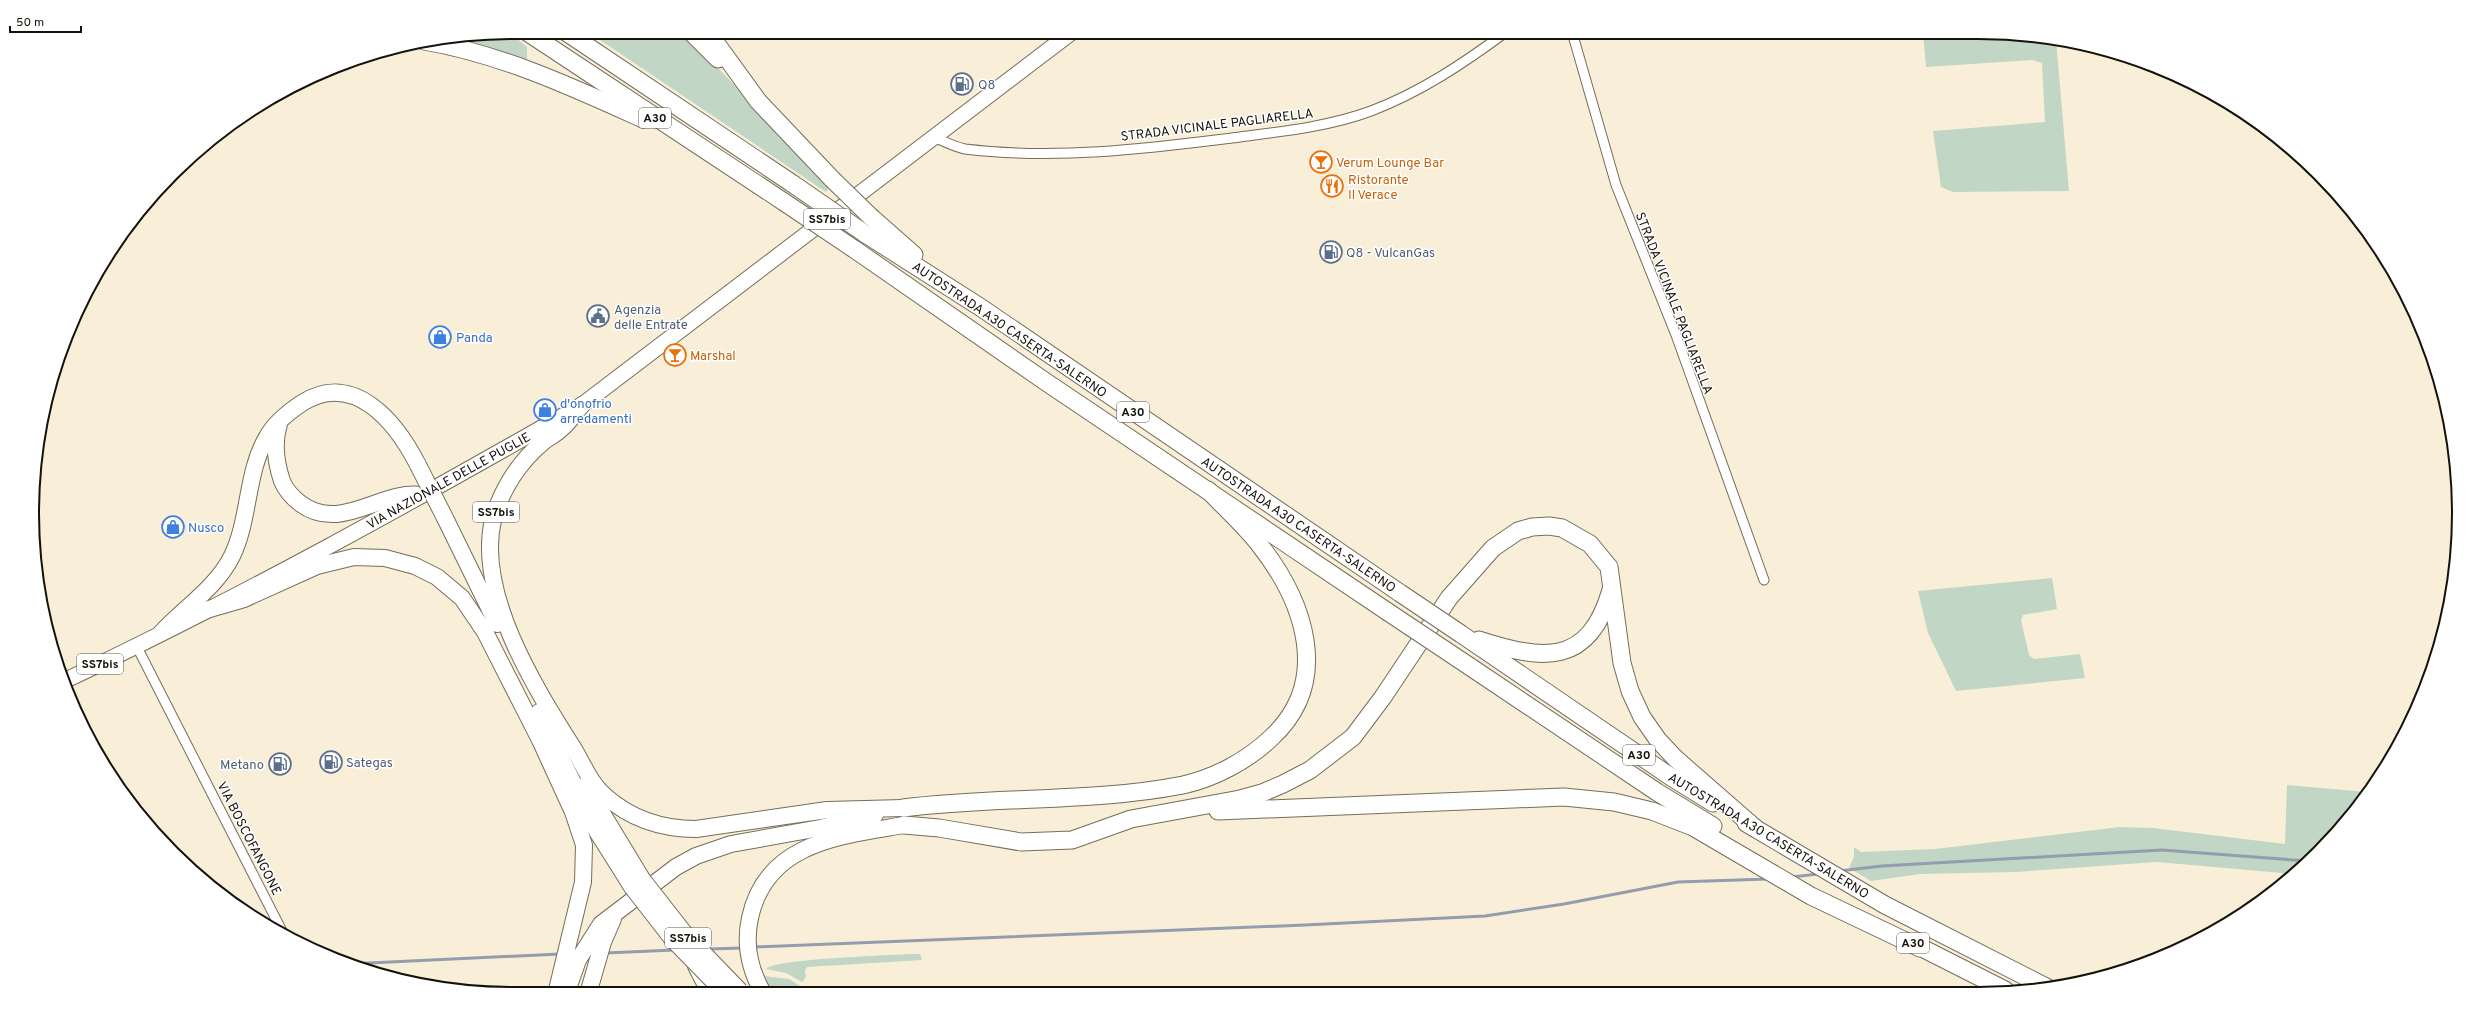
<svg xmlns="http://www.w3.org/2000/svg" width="2491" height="1026" viewBox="0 0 2491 1026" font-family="Overpass,sans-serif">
<rect width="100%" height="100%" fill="#f9efd8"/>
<!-- green -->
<g fill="#c1d6c5">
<path d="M509,32L527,47V62L443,39Z"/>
<path d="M588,32H683L832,185L826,192Z"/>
<path d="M1923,32C1967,32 2013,30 2056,40L2069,191L1953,192L1941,187L1933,131L2045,122L2042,63L2032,60L1926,67Z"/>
<path d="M2052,578L2057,609L2023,615L2021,620L2029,655L2034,659L2080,654L2085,678L1956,691L1928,633L1918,591Z"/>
<path d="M2287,785L2367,792L2295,874L2157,862L2015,872L1920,874L1871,881L1849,868L1854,857V847L1861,852L1935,849L2120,827L2153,828L2285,844Z"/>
<path d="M913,954H920L922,960L807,967L805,970L806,977L802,982L786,973L766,969C773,959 893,955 913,954Z"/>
<path d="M764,976L789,979L811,993H772Z"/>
</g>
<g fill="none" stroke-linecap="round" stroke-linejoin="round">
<!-- stream -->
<g stroke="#939dad" stroke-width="3">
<path d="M1839,871L1882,866L2162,850L2307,861"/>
<path d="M1792,877L1818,874"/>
<path d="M754,947L1305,925L1485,916L1564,904L1678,882L1768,879"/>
<path d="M708,949L744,948"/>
<path d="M606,953L674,950"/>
<path d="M348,964L560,954"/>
</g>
<!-- minor casing -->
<g stroke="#766d59" stroke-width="11">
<g id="minor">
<path d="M1572,32L1616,185L1676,335L1764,580"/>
<path d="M934,137C943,141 955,147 965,149C1054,160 1144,149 1232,138C1278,132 1328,127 1371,111C1421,92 1464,63 1506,32"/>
<path d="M137,647L284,935"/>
</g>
</g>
<!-- primary casing -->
<g stroke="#766d59" stroke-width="17">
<path id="primary" d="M64,681C240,598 412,502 582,405L1072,32"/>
</g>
<!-- trunk casing -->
<g stroke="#766d59" stroke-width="18">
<g id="trunk">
<path d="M582,405C575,412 570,422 562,428C557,434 549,437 543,442C519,462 501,490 493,520C476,593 534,686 572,746C583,763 589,782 605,796C631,819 662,829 696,829L827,810L903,808"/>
<path d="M279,424C273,443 276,463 282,481C286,491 293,498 301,504C341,533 380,490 421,495"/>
<path d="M445,518L497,624"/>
<path d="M206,610L244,599L317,566L354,557L385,558L415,566L437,577L462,598L485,632L540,740L573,812L584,845L583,882L556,994"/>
<path d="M161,633C185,607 216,588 232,556C250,519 246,472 267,437C274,424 290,411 302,403C354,370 396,422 418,465"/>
<path d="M539,712L592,822"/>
<path d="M585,785L642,879"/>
<path d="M586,814L632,887"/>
<path d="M696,966L710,993"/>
<path d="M763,993C750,970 744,945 750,918C766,842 841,836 904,825"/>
<path d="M566,994L578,960L601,924L676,867L696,856L731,844L820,828L875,815"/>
<path d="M588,994L603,942L613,919"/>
</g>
</g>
<!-- motorway casing -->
<g stroke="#766d59" stroke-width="19">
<g id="motorway">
<path d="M527,32L784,202"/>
<path d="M566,32L793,184"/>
<path d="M691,32L718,59"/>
<path d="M708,32L758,101L832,179"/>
<path d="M424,41C501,54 572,87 643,119"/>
<path d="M872,218L914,255"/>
<path d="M864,233L980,307L1400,593"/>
<path d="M854,249L1046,382L1388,612"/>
<path d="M1461,634L1671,777L1713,803"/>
<path d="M1479,640C1544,661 1589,666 1611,590"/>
<path d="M1469,666L1657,792L1713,826"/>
<path d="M903,808C996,796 1091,803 1183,785C1215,778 1248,760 1271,738C1333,681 1304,601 1259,544C1244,525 1225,508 1208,490"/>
<path d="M1218,811L1564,797L1614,802L1652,811L1693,827L1811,896L1920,948"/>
<path d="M1746,823L1885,905L2048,988"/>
<path d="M904,825L939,828L1021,842L1072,840L1131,819L1240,799L1262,793L1283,784L1310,770L1353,737L1383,697L1449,598L1493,548L1518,531L1532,527L1549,526L1562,528L1590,544L1609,567L1622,663L1630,691L1642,717L1658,740L1676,759L1755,828"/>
<path d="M1912,943L2005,990"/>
</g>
</g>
<!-- minor -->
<use href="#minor" stroke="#fff" stroke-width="9"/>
<!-- primary -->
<use href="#primary" stroke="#fff" stroke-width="15"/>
<!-- trunk -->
<use href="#trunk" stroke="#fff" stroke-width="16"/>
<!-- motorway -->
<use href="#motorway" stroke="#fff" stroke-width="17"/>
<!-- trunk-bridge casing -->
<g stroke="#766d59" stroke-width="18" stroke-linecap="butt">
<g id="trunk-bridge">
<path d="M418,465L445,518"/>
<path d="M642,879L685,934L740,991"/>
<path d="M632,887L674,941L721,989"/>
</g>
</g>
<!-- motorway-bridge casing -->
<g stroke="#766d59" stroke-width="19" stroke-linecap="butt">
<g id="motorway-bridge">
<path d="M832,179L872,218"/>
<path d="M793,184L864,233"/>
<path d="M784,202L854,249"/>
<path d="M1400,593L1461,634"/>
<path d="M1388,612L1469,666"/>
</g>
</g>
<!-- trunk-bridge -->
<use href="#trunk-bridge" stroke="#fff" stroke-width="16"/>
<!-- motorway-bridge -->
<use href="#motorway-bridge" stroke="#fff" stroke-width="17"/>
</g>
<!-- icons -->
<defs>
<g id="fuel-ring" transform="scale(1.15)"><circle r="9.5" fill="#fff" stroke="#5c6f8a" stroke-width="1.5"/><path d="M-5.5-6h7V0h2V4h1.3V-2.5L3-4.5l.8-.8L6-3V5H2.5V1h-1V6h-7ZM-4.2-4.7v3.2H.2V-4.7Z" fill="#5c6f8a"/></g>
<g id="bar-ring" transform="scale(1.15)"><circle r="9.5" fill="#fff" stroke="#e8710a" stroke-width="1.5"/><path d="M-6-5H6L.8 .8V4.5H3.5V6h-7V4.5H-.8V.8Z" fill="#e8710a"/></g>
<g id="restaurant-ring" transform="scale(1.15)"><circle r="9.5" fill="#fff" stroke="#e8710a" stroke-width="1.5"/><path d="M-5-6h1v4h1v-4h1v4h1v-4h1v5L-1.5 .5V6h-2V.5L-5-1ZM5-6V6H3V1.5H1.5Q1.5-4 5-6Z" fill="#e8710a"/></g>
<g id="civic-ring" transform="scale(1.15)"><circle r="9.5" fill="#fff" stroke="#5c6f8a" stroke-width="1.5"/><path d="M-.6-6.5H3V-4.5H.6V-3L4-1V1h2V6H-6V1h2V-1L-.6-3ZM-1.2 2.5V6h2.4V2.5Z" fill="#5c6f8a"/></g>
<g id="shop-ring" transform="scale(1.15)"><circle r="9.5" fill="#fff" stroke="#3f7fe0" stroke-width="1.5"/><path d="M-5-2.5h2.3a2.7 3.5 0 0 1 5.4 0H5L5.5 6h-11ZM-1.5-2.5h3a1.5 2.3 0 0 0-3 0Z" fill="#3f7fe0"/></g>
</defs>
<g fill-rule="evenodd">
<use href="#fuel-ring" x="962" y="84"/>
<use href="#bar-ring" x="1321" y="162"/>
<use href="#restaurant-ring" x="1332" y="186"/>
<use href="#fuel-ring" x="1331" y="252"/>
<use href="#civic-ring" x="598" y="316"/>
<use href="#shop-ring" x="440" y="337"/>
<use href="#bar-ring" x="675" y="355"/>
<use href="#shop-ring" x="545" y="410"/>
<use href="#shop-ring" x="173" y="527"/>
<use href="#fuel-ring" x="331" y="762"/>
<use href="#fuel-ring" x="280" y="764"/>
</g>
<g text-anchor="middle" stroke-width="3" stroke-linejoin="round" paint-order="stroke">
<!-- shield labels -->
<g fill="#fff" stroke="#5b5954" stroke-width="1">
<rect x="639" y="108" width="32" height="20" rx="3"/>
<rect x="804" y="209" width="46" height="20" rx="3"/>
<rect x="1117" y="402" width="32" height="20" rx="3"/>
<rect x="473" y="502" width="46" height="20" rx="3"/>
<rect x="77" y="654" width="46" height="20" rx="3"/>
<rect x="1623" y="745" width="32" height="20" rx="3"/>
<rect x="665" y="928" width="46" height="20" rx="3"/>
<rect x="1897" y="933" width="32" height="20" rx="3"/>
</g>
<g font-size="12" font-weight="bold" fill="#15120a">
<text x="655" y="122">A30</text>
<text x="827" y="223">SS7bis</text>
<text x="1133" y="416">A30</text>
<text x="496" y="516">SS7bis</text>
<text x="100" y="668">SS7bis</text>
<text x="1639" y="759">A30</text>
<text x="688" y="942">SS7bis</text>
<text x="1913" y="947">A30</text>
</g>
<!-- service labels -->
<g font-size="13" fill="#4e5e75" stroke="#fff" text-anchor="start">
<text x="978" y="89">Q8</text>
<text x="1346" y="257">Q8 - VulcanGas</text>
<text x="614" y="314">Agenzia<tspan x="614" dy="15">delle Entrate</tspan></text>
<text x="346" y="767">Sategas</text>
<text x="264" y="769" text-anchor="end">Metano</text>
</g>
<!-- street labels -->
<g font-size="13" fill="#15120a" stroke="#fff">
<text transform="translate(1217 124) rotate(-7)" y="5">STRADA VICINALE PAGLIARELLA</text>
<text transform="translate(1675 303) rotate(69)" y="5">STRADA VICINALE PAGLIARELLA</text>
<text transform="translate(1010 329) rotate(34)" y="5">AUTOSTRADA A30 CASERTA-SALERNO</text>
<text transform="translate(448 480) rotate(-29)" y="5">VIA NAZIONALE DELLE PUGLIE</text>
<text transform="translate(1299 524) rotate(34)" y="5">AUTOSTRADA A30 CASERTA-SALERNO</text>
<text transform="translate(1769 835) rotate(31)" y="5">AUTOSTRADA A30 CASERTA-SALERNO</text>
<text transform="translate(250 838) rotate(63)" y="5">VIA BOSCOFANGONE</text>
</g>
<!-- food labels -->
<g font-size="13" fill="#c56008" stroke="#fff" text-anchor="start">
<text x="1336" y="167">Verum Lounge Bar</text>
<text x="1348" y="184">Ristorante<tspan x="1348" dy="15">Il Verace</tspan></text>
<text x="690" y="360">Marshal</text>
</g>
<!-- shop labels -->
<g font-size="13" fill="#366cbe" stroke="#fff" text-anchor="start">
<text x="456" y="342">Panda</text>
<text x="560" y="408">d'onofrio<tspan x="560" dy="15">arredamenti</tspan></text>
<text x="188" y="532">Nusco</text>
</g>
</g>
<!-- crop -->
<path d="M0 0H2491V1026H0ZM513 39H1978A474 474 0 0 1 2452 513V513A474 474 0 0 1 1978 987H513A474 474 0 0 1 39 513V513A474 474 0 0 1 513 39Z" fill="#fff" fill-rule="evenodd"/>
<path fill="none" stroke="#15120a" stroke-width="2" d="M513 39H1978A474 474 0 0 1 2452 513V513A474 474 0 0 1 1978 987H513A474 474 0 0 1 39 513V513A474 474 0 0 1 513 39Z"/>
<!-- scale -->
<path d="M10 26v6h71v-6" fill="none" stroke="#15120a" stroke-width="2"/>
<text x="16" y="26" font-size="12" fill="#15120a" stroke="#ffffff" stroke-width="3" paint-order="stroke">50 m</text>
</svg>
